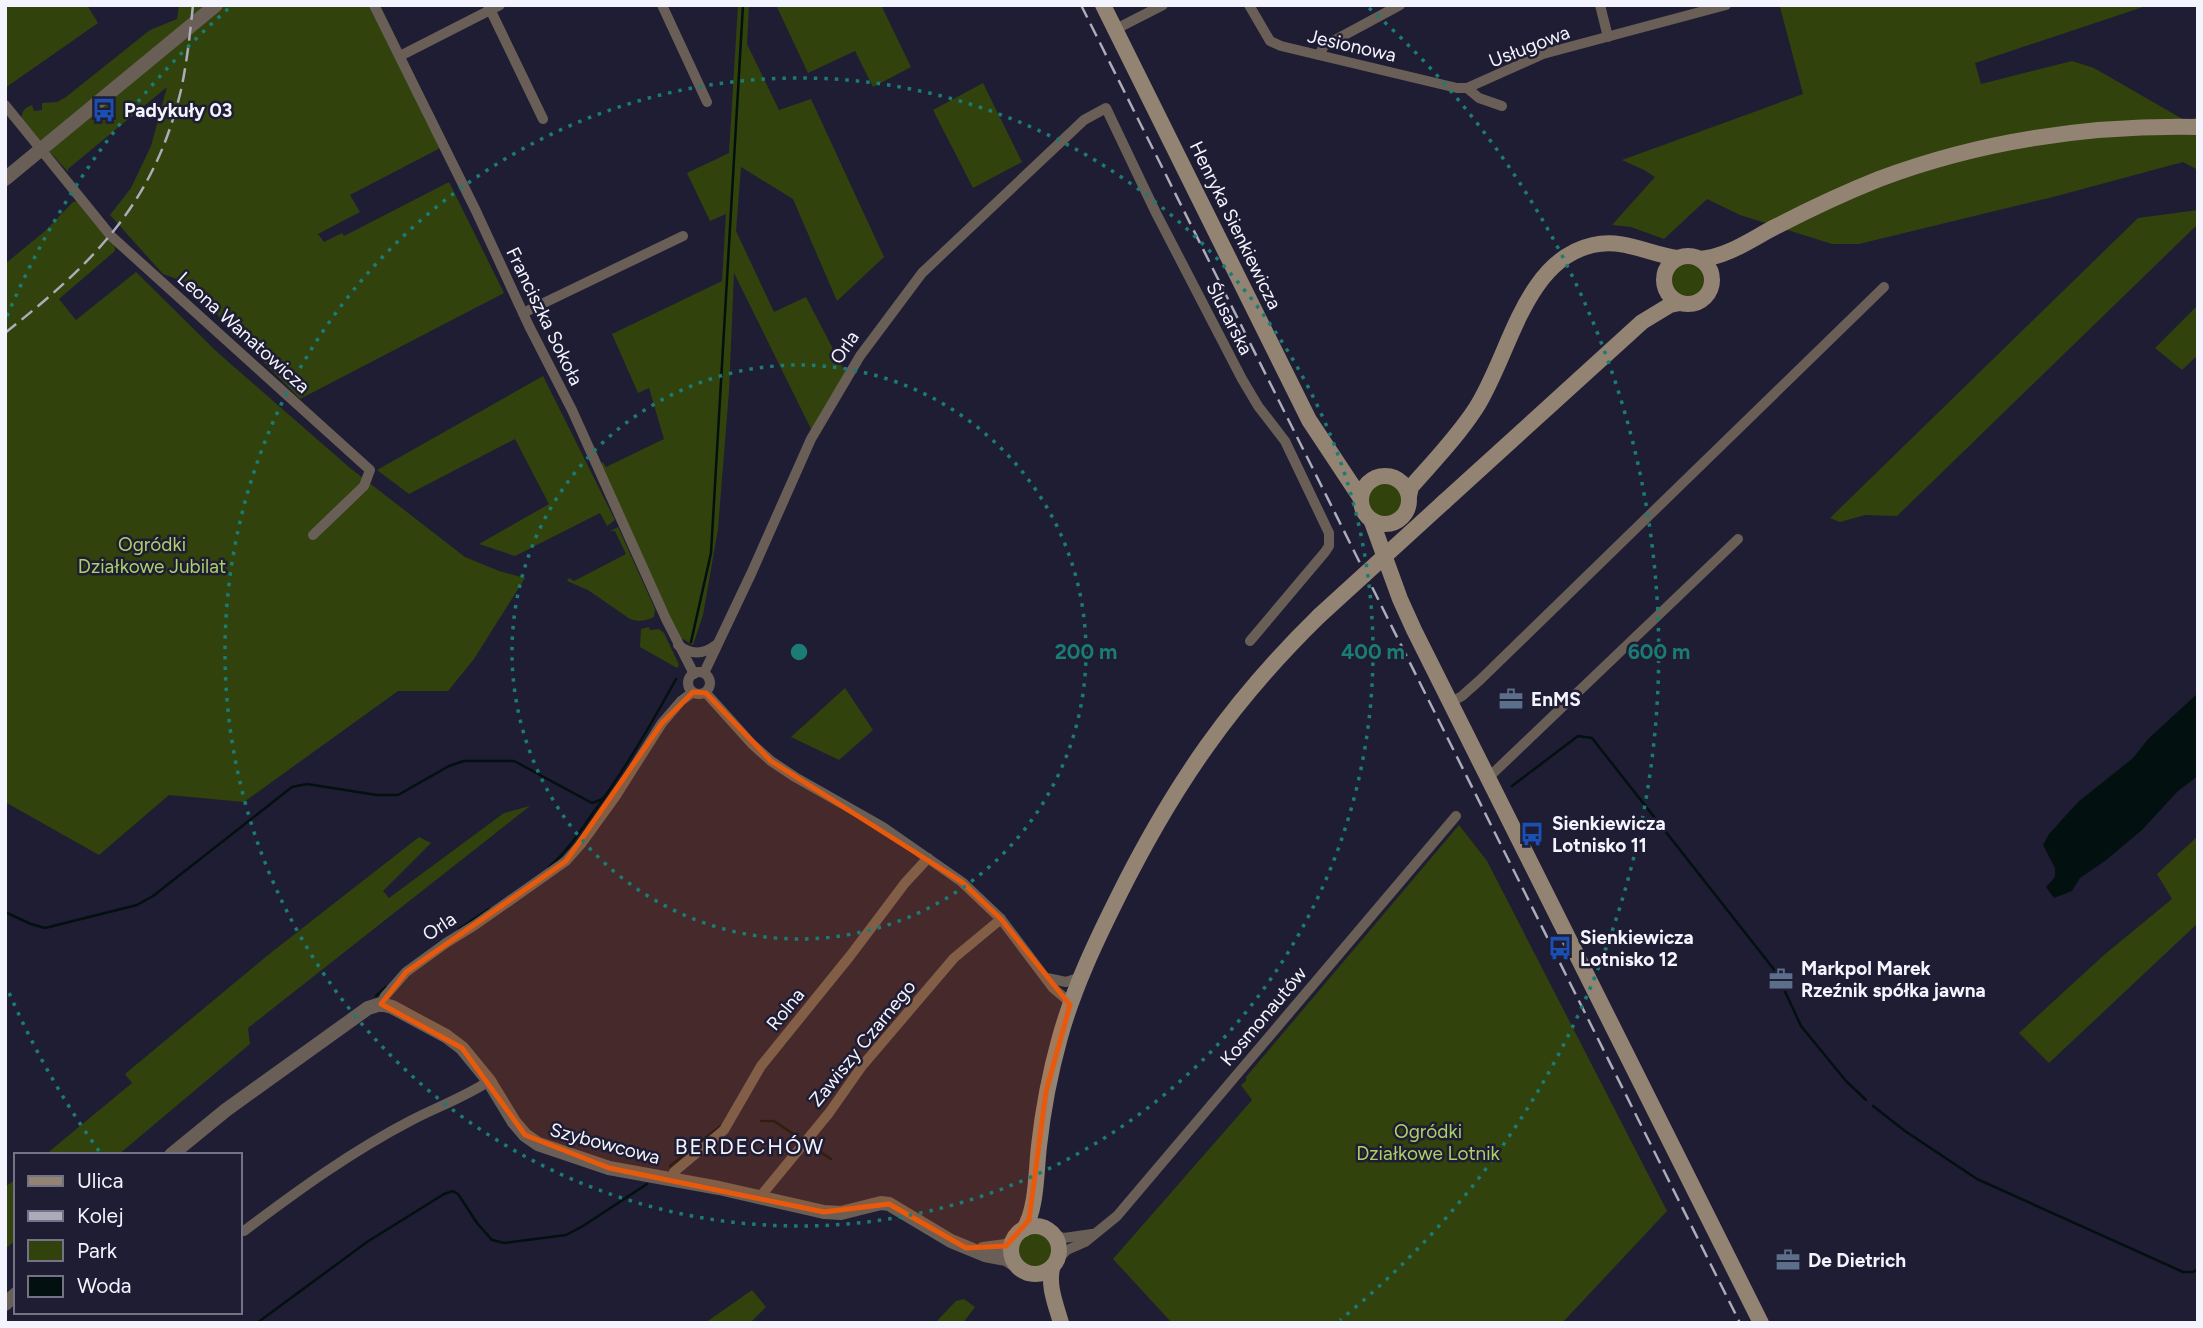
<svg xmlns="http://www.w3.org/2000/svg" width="2203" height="1328" viewBox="0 0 2203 1328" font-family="Figtree,sans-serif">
<rect width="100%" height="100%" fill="#1f1d34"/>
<!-- green -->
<g fill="#31420c">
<path d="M5,5H87L98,23L5,88Z"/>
<path d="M179,5H380L448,144L350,195L360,212L318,234L324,242L342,233L344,236L449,182L504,293L300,399L185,282L163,274L110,215L131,188L151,146L167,87L68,169V172L21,120C22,111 24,108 32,105L34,111L42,110V103L57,102L66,97L150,30L177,19Z"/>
<path d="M738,5H749L747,44L779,110L811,99L884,257L837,301L793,199L741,167L736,231L774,312L806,297L845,372L812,431L734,273L729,391L718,529L703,615L693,645L683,639L681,640L600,465L603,462L606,467L664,439L649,388L638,393L612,334L722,281L726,214L710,221L687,173L729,153Z"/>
<path d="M776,5H881L911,67L873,87L855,51L808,73Z"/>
<path d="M1784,5H2149L1975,63L1981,84L2072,61L2094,68L2186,121L2198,117V170L2183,162L2053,197L1859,244H1832L1740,215L1707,199L1664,239L1631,227L1612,225L1655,177L1644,170L1622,160L1803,94L1780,7Z"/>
<path d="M983,83L1022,162L973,188L933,110Z"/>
<path d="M79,201L114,242L115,251L59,299L76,320L136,272L217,352L350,468L465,557L499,571L525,578L474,659L448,691H398L244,802L169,795L99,855L5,802V264L45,231L73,202Z"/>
<path d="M2198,210V224L1897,516L1865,515L1840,522L1830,518L2138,218Z"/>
<circle cx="1688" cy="280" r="18"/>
<path d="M2198,305V355L2182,370L2155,348Z"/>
<path d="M543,376L615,520L607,526L600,513L515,556L479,544L549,504L515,439L409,494L377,470Z"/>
<circle cx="1385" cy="501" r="18"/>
<path d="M618,527L655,609L654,617C646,621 639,622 630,619L588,590L567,581L569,578L574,581L626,554L615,531H610Z"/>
<path d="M649,627L650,630L659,629L664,633L679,665L677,668L640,647L641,629Z"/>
<path d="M845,688L873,730L839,760L791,737Z"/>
<path d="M530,806L248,1028L250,1044L118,1155H45L132,1083L125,1074L268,955L419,837L431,843L383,891L389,898L504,813Z"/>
<path d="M1459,825L1487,861L1667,1211L1562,1323H1172L1113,1259L1252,1100L1241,1085L1246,1081V1077Z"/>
<path d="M2198,836V923L2049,1063L2019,1033L2104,955L2172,899L2157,874Z"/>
<path d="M16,1179V1240L5,1249V1187Z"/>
<circle cx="1035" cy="1251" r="18"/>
<path d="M752,1290L766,1307L750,1323H705Z"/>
<path d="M964,1299L975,1307L963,1323H935L956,1301Z"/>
</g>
<!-- water -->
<path fill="#031010" d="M2198,693V776L2178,791L2142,830L2105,861L2080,878L2072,891L2054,898L2046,887L2055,877V868L2043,845L2049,834L2078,802L2133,758L2148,739Z"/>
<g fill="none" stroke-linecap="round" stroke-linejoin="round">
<!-- stream -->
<g stroke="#031010" stroke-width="2.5">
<path d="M691,642L711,553L743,5"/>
<path d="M1512,786L1578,736L1592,738L1776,972L1801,1026L1846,1081L1866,1100"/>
<path d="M549,867C567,852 579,833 593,813C624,771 651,725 676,679"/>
<path d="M5,912L31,924L45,928L137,905L153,896L292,787L307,784L377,795H398L449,766L464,761H514L592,803L603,799"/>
<path d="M459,929L489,909"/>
<path d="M376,996L386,987"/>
<path d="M1873,1106L1905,1131L1977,1179L2183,1272H2193L2198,1269"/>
<path d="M761,1121H774L801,1139"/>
<path d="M808,1144L831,1159"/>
<path d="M670,1166L722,1125"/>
<path d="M257,1323L367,1242L444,1194L453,1191L458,1194L477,1223L492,1240L504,1243L566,1235L583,1226L647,1184"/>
</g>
<!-- minor -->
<g stroke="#695f56" stroke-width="10">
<path d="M374,5L476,211L529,326L572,410L666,619L694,674"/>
<path d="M488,5L543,119"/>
<path d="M662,5L707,102"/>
<path d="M1249,5L1270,41L1281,46L1457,88H1467L1543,54L1726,5"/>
<path d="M1600,5L1608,37"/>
<path d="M1116,29L1163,5"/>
<path d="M1319,55L1324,46L1400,5"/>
<path d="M400,56L500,5"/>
<path d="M1467,88L1479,98L1502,106"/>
<path d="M5,105L111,236L370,470L364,486L313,535"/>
<path d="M523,313L683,236"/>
<path d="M678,645C691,655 703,655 716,645"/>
<circle cx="699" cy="683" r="11"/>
<path d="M704,673L751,574L811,439L860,356L922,273L1084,120L1106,108L1156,213L1242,379L1258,406L1285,441L1329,533V546L1325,552L1250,641"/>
<path d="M706,693L752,744L771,761L795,777L883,827L962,882L1001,919L1053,988L1066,999L1070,1005"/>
<path d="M1450,703L1462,696L1480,680L1884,287"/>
<path d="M1488,778L1738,539"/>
<path d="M1047,978L1066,982L1081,977"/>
<path d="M381,1004L385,996L406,972L446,943L475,925L566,861L581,844L615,797L662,723L681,701L693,692"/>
<path d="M671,1180L674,1172L724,1130L761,1066L850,956L905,883L928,858"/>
<path d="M759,1198L829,1113L862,1066L954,958L1001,919"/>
<path d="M244,1231C297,1191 352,1151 412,1120C437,1107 465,1097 489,1081"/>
<path d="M1055,1236L1064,1238L1092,1234"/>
<path d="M1059,1258L1067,1250L1085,1242L1117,1216L1456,816"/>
</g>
<!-- tertiary -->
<g stroke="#695f56" stroke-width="14">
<path d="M5,179L216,5"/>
<path d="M171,1155L226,1110L368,1008L381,1004L392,1007L446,1036L462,1048L489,1081L514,1122L525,1135L538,1144L609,1168L719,1188L824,1212L841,1213L881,1203L889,1204L951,1241L985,1255L1006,1259L1015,1265"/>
<path d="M983,1249L1006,1246L1012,1242"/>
<path d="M5,1304L16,1294"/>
</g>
<!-- secondary -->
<g stroke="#928373" stroke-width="16">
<path d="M1103,5L1309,420L1360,497"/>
<circle cx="1688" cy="280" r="24"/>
<path d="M1700,259C1728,257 1753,238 1777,226C1810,209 1844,193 1879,179C1980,141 2090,125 2198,127"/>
<circle cx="1385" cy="500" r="24"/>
<path d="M1409,496L1411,487C1433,462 1458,436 1476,408C1510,355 1524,260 1593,245C1623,238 1649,254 1677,258"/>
<path d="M1444,502L1642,322L1670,305L1680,303"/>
<path d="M1372,522L1400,599L1414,630L1761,1323"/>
<circle cx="1035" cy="1250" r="24"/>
<path d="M1024,1229C1037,1208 1036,1171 1039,1146C1043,1109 1050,1073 1060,1037C1074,987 1096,941 1119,895C1174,785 1231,702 1319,616"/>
<path d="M1052,1268C1048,1287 1056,1305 1061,1323"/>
</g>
<!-- rail -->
<g stroke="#acabba" stroke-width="2.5" stroke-dasharray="14 7" stroke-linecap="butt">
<path d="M1081,5L1740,1323"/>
<path d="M5,333C93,263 154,204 181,90C187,62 190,34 193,5"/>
</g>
<!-- secondary-bridge -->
<path stroke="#928373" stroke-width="16" d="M1319,616L1444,502"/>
</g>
<!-- marked area -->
<path fill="#e8590c" fill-opacity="0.2" stroke="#e8590c" stroke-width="5" stroke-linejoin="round" d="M693,692L706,693L771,761L962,882L1001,919L1070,1005L1046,1092L1029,1220L1006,1246L966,1248L889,1204L824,1212L609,1168L525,1135L462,1048L381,1004L406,972L566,861L662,723Z"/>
<!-- distance rings -->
<g fill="none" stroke="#1a7c75" stroke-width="3.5" stroke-dasharray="3.5 7">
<circle cx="799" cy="652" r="287"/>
<circle cx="799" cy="652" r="574"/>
<path d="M99 1151A860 860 0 0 1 7 988M7 316A860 860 0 0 1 229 8M1369 8A860 860 0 0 1 1340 1320"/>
</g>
<!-- icons -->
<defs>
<g id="bus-bare" transform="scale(1.89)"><path d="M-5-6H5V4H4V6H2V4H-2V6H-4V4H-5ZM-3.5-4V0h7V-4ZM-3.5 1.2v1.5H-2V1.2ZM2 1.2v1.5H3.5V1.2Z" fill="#1a4fb4" stroke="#1f1d34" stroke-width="2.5" paint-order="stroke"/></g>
<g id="office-bare" transform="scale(1.89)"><path d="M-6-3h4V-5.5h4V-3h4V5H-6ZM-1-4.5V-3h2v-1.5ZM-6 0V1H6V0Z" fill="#5c6f8a" stroke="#1f1d34" stroke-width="2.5" paint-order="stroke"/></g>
</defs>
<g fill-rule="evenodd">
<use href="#bus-bare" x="104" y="110"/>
<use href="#office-bare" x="1511" y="699"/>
<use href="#bus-bare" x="1532" y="834"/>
<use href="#bus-bare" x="1560" y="948"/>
<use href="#office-bare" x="1781" y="979"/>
<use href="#office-bare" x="1788" y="1260"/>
</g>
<g text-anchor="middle" stroke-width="5" stroke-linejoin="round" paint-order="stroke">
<!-- street labels -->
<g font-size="19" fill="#f4f4fe" stroke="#1f1d34">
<text transform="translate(1352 45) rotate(13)" y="7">Jesionowa</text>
<text transform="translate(1529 46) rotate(-21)" y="7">Usługowa</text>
<text transform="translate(1236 225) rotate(64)" y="7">Henryka Sienkiewicza</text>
<text transform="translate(545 316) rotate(64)" y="7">Franciszka Sokoła</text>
<text transform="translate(1230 318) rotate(63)" y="7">Ślusarska</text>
<text transform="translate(244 332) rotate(42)" y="7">Leona Wanatowicza</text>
<text transform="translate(844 347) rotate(-56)" y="7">Orla</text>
<text transform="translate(439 926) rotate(-33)" y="7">Orla</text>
<text transform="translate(785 1009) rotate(-51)" y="7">Rolna</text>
<text transform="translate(1263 1016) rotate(-50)" y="7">Kosmonautów</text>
<text transform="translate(862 1043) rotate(-51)" y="7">Zawiszy Czarnego</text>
<text transform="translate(605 1143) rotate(15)" y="7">Szybowcowa</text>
</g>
<!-- poi labels -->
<g font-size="19" font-weight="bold" fill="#f4f4fe" stroke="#1f1d34" text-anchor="start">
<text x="124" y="117">Padykuły 03</text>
<text x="1531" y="706">EnMS</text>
<text x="1552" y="830">Sienkiewicza<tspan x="1552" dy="22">Lotnisko 11</tspan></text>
<text x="1580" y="944">Sienkiewicza<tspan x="1580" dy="22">Lotnisko 12</tspan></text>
<text x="1801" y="975">Markpol Marek<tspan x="1801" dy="22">Rzeźnik spółka jawna</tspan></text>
<text x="1808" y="1267">De Dietrich</text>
</g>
<!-- park labels -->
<g font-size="19" fill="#abd069" stroke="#1f1d34">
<text x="152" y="551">Ogródki<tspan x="152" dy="22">Działkowe Jubilat</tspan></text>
<text x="1428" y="1138">Ogródki<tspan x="1428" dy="22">Działkowe Lotnik</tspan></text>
</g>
<!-- neighbourhood labels -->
<g font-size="21" letter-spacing="2" fill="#f4f4fe" stroke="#1f1d34">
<text x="750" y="1154">BERDECHÓW</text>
</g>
</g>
<circle cx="799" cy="652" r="10" fill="#1a7c75" stroke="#1f1d34" stroke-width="3.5"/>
<g font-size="21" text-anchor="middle" font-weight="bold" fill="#1a7c75" stroke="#1f1d34" stroke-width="5" stroke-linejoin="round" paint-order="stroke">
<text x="1086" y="659">200 m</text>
<text x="1373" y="659">400 m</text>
<text x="1659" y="659">600 m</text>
</g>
<!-- border -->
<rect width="2203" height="1328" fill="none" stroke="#f4f4fe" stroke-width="14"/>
<!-- legend -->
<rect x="14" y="1153" width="228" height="161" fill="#1f1d34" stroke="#747385" stroke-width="2"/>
<rect x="28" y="1176" width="35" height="10" fill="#928373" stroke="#747385" stroke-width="2"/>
<text x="77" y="1188" font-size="21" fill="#f4f4fe">Ulica</text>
<rect x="28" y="1211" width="35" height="10" fill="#acabba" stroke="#747385" stroke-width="2"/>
<text x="77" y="1223" font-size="21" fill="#f4f4fe">Kolej</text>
<rect x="28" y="1240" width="35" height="21" fill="#31420c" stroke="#747385" stroke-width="2"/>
<text x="77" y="1258" font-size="21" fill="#f4f4fe">Park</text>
<rect x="28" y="1276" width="35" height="21" fill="#031010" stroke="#747385" stroke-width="2"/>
<text x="77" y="1293" font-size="21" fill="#f4f4fe">Woda</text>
</svg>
